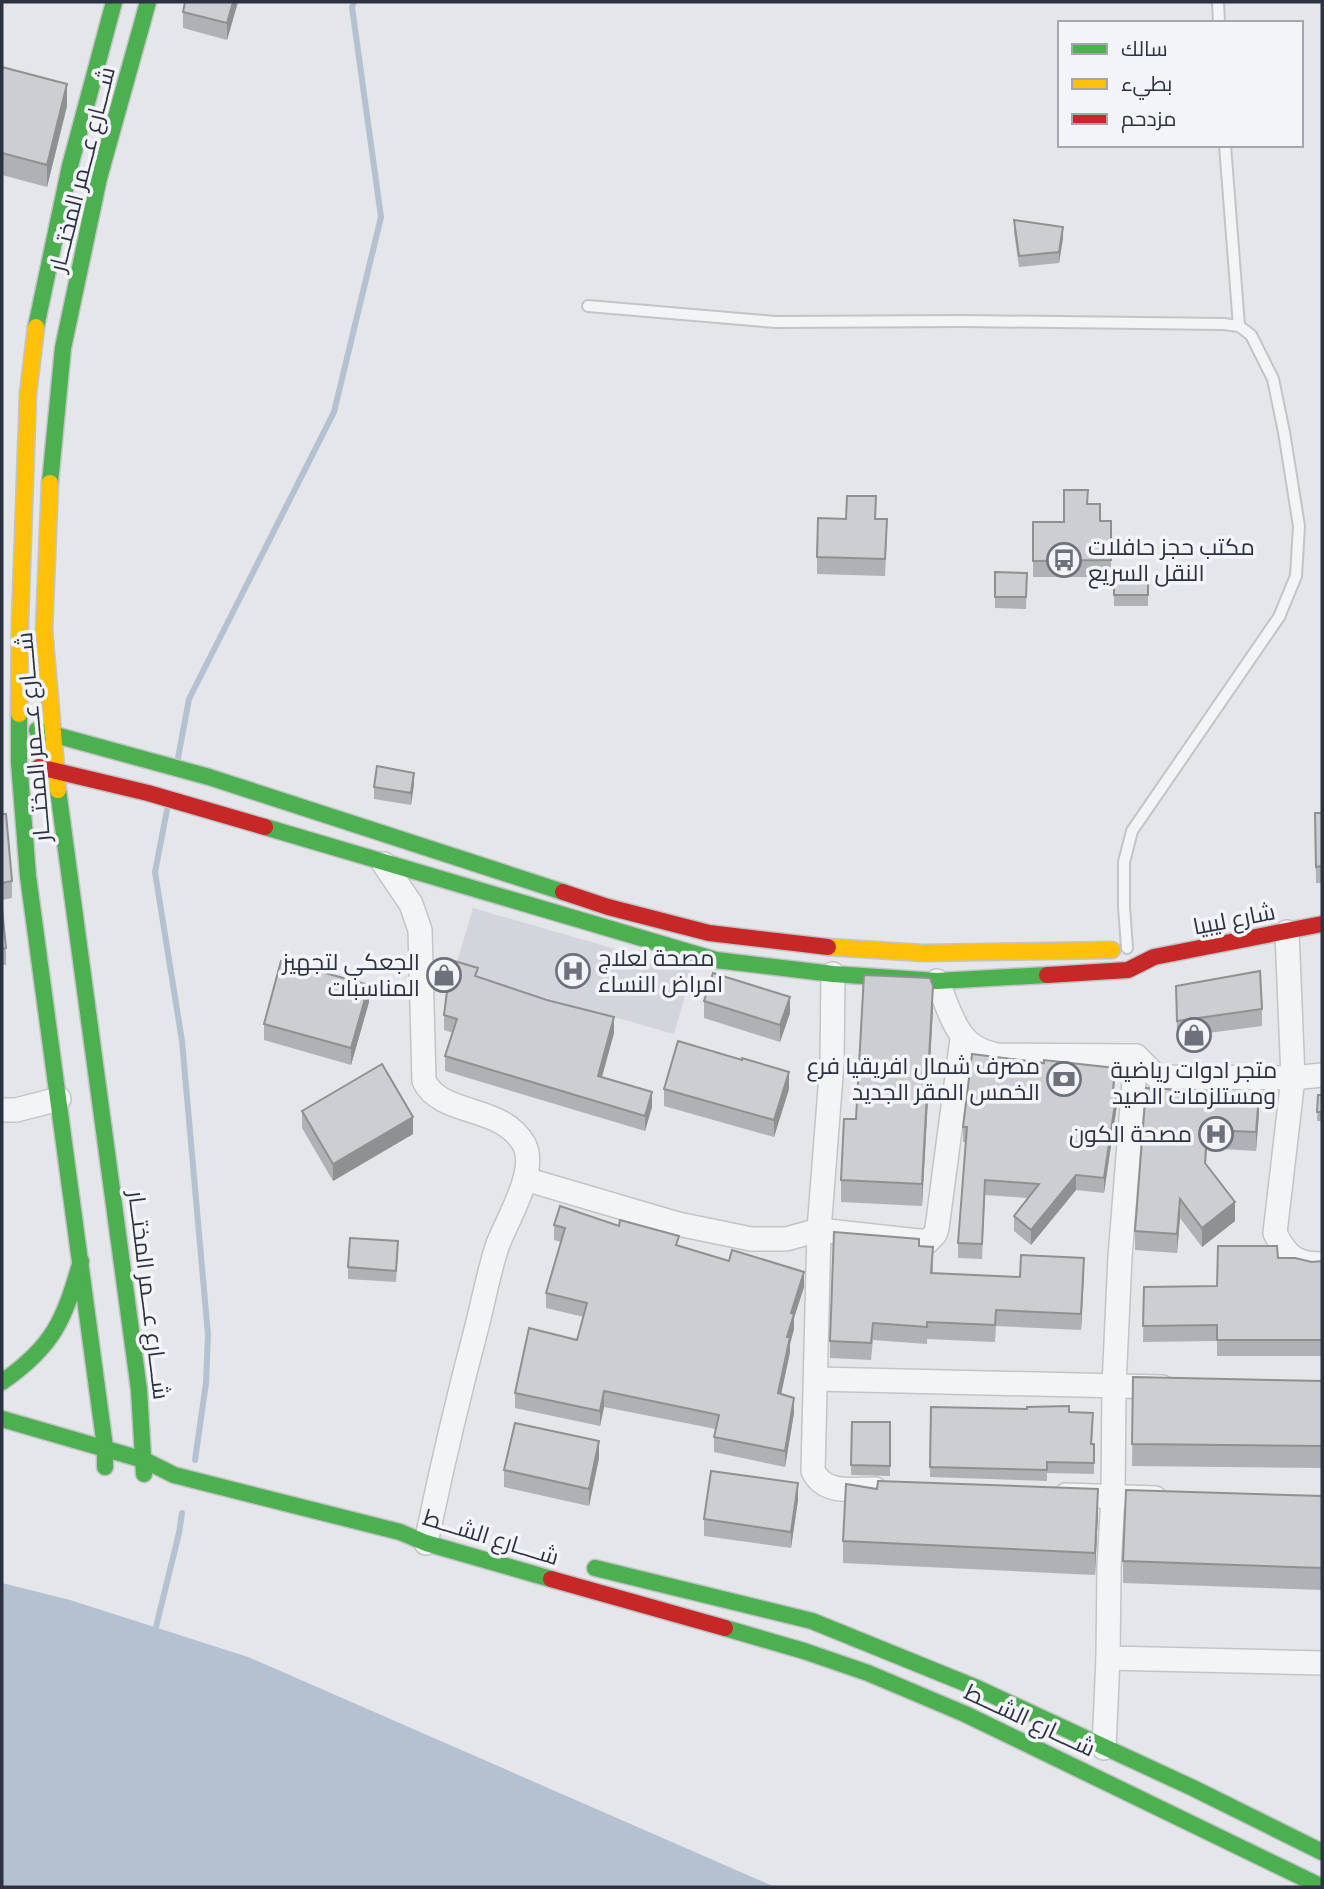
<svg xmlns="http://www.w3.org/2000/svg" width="1324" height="1889" viewBox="0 0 1324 1889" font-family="'Roboto Condensed',Cairo,sans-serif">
<rect width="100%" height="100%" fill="#e4e6e9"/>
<!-- built -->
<path fill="#d3d5dc" d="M473,908L692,971L674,1034L454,972Z"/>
<!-- water -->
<path fill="#b4c1d1" d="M2,1583L70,1600L248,1657L775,1887H2Z"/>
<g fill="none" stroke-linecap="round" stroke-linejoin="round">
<!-- stream -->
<g stroke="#b4c1d1" stroke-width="6">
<path d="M178,758L189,699L334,412L381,217L352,7L354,2"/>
<path d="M167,810L155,872L182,1041L208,1335L206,1383L195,1460"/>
<path d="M156,1627L179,1533L182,1513"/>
</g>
<!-- lane casing -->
<g stroke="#c2c4c7" stroke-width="14">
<g id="lane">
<path d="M1218,2L1219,23"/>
<path d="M1225,145L1239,326"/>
<path d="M588,306L775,322L963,321L1224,324L1239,326L1251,335L1273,379L1284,432L1299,526L1296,576L1279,617L1132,831L1124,862V907L1127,948"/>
</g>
</g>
<!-- street casing -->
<g stroke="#c2c4c7" stroke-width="26">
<g id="street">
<path d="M384,864L411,904L420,930L424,1081C442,1117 501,1104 524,1144C538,1170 508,1218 498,1244C489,1270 484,1299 477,1326C458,1398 441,1470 426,1543"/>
<path d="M1287,932L1293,1078L1275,1233C1287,1257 1296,1264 1322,1264"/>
<path d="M833,974L832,1063L819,1230L813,1471C825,1495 852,1489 875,1489"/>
<path d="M937,981C952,1015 956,1048 997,1055L1136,1056L1157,1077L1293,1078L1322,1075"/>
<path d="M1136,1056L1120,1257L1114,1386L1113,1496L1109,1567L1108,1658L1322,1663"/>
<path d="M2,1110H16L59,1099"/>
<path d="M525,1179L678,1224L751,1239H786L819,1230L927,1242L935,1234L937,1228L962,1039"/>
<path d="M817,1379L1162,1387"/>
<path d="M1066,1495L1155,1498"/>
<path d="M1104,1748L1108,1658"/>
</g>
</g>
<!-- fast casing -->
<g stroke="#c2c4c7" stroke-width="19">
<g id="fast">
<path d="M36,327L70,166L114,2"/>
<path d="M50,483L63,348L99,178L148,2"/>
<path d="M19,714V762L28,876L105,1447V1467"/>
<path d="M37,730L209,777L563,892"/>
<path d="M58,790L139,1390L144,1474"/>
<path d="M265,827L716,960L833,974L937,981L1047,975"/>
<path d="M2,1382C54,1346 64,1320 81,1261"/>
<path d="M2,1419L144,1460L174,1475L400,1532L426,1543L551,1579"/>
<path d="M595,1568L812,1621L977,1688L1193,1788L1322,1852"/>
<path d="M725,1628L804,1651L868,1673L965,1714L1322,1887"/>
</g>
</g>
<!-- slow casing -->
<g stroke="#c2c4c7" stroke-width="19">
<g id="slow">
<path d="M50,483L44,630L58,790"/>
<path d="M19,714L20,621L28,394L36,327"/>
<path d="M828,947L923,953L1112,950"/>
</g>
</g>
<!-- jam casing -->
<g stroke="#c2c4c7" stroke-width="19">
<g id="jam">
<path d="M39,767L148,793L265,827"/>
<path d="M563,892L608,907L709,933L828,947"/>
<path d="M1047,975L1128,970L1154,957L1322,924"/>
<path d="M551,1579L725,1628"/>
</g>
</g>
<!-- lane -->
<use href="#lane" stroke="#f3f4f5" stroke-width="10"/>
<!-- street -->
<use href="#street" stroke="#f3f4f5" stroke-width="23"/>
<!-- fast -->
<use href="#fast" stroke="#4caf50" stroke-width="16"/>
<!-- slow -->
<use href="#slow" stroke="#ffc107" stroke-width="16"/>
<!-- jam -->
<use href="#jam" stroke="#c62828" stroke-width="16"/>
</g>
<!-- wall -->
<g fill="#afb1b4">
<path d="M238,2L227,40L183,28V12Z"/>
<path d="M2,67L67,106L47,187L2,175Z"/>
<path d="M1014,220L1063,238L1059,263L1019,267L1014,232Z"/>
<path d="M1088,504L1100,521H1111V577H1033V561Z"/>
<path d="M846,519H876L887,536L885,576L817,574V557Z"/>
<path d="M995,572L1027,573L1026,609L995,608Z"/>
<rect x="1114" y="575" width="34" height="31"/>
<path d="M414,784L411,805L374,799V787Z"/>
<path d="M1315,813H1322V883H1316Z"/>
<path d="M2,814L12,881V898L2,900Z"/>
<path d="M2,908L6,948V965H2Z"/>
<path d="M478,977L614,1033L602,1077L652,1107L645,1131L445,1071V1056L453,1033L444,1030V1015Z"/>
<path d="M1176,986L1262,1009V1026L1177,1037Z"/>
<path d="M704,1001L790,1013L780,1042L704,1018Z"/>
<path d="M369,1002L351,1065L264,1040V1024Z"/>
<path d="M933,1008L922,1206L841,1202V1180L856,1119Z"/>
<path d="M1115,1082L1114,1090L1117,1105L1104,1193L1076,1190L1031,1245L1014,1231V1216L1028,1198L985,1195L982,1259L958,1258V1243L966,1142H963V1127Z"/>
<path d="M1146,1088L1259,1113L1256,1151L1207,1148L1206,1165L1235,1221L1202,1247L1180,1218L1177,1253L1135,1250V1231Z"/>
<path d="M664,1089H789L774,1137L664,1106Z"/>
<path d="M1318,1095H1322V1121H1317Z"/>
<path d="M302,1111L413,1134L333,1181L302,1128Z"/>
<path d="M554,1225L679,1246L804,1287L794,1318V1329L790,1344V1352L781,1394L794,1413L785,1467L714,1452V1437L716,1429L604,1407L600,1426L515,1408V1393L577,1340L584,1317L546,1308V1293L561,1242L554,1240Z"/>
<path d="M919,1246L933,1264V1273L1020,1277L1084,1274L1081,1330L996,1326L995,1342L927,1339V1344L873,1340L871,1360L830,1358V1341Z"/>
<path d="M398,1252L396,1282L348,1279V1267Z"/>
<path d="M1278,1258L1312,1262L1322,1261V1356H1217V1341L1143,1342L1144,1287L1217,1286Z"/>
<path d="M1133,1377L1322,1381V1468L1132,1466Z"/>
<path d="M931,1407L1069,1412L1093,1424L1092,1444H1094V1474L1047,1473V1481L930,1477Z"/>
<path d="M852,1422H890V1476L851,1475Z"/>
<path d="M599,1458L589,1506L504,1487V1470Z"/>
<path d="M877,1489L1098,1511L1095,1575L843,1563V1541Z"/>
<path d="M1322,1496V1590L1123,1583V1561Z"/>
<path d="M798,1500L791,1548L704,1536V1519Z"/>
</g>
<!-- shaded-wall -->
<g fill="#8f9092">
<path d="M233,2H238L227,40V23Z"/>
<path d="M67,84V106L47,187V165Z"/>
<path d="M1063,227V238L1059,263V252Z"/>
<path d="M414,773V784L411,805V793Z"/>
<path d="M369,985V1002L351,1065V1048Z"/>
<path d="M933,986V1008L922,1206V1184Z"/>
<path d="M790,997V1013L780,1042V1025Z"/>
<path d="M614,1017V1033L598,1091V1076Z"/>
<path d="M789,1072V1089L774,1137V1120Z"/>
<path d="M1117,1090V1105L1104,1193V1178Z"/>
<path d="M652,1092V1107L645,1131V1116Z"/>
<path d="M1259,1094V1113L1256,1151V1132Z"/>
<path d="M413,1117V1134L333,1181V1164Z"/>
<path d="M1076,1175V1190L1031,1245V1230Z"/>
<path d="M1180,1199V1218L1177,1253V1234Z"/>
<path d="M1235,1202V1221L1202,1247V1228Z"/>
<path d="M1084,1258V1274L1081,1330V1314Z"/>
<path d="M804,1272V1287L794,1318V1329L790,1344V1352L778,1409V1393L791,1313Z"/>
<path d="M604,1391V1407L600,1426V1411Z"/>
<path d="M794,1398V1413L785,1467V1451Z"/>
<path d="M599,1441V1458L589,1506V1489Z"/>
<path d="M798,1483V1500L791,1548V1532Z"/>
<path d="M1098,1489V1511L1095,1575V1553Z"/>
</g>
<!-- building -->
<g fill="#ccced1" stroke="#8f9092" stroke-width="2">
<path d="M185,2H233L227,23L183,12Z"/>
<path d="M2,67L67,84L47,165L2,153Z"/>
<path d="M1014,220L1063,227L1059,252L1019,256Z"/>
<path d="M1064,490H1088L1087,504H1100V521H1111V560L1033,561V522H1064Z"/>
<path d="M847,496H876L875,519H887L885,559L817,557L818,518L846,519Z"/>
<path d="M995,572L1027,573L1026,597H995Z"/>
<rect x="1114" y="575" width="34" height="20"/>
<path d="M377,766L414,773L411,793L374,787Z"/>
<path d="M1315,813H1322V866L1316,867Z"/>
<path d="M2,814H6L12,881L2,883Z"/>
<path d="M2,908L6,948L2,949Z"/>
<path d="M451,960L478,968L475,976L547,1000L614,1017L598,1076L652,1092L645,1116L445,1056L457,1019L444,1015Z"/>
<path d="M281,961L369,985L351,1048L264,1024Z"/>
<path d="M1260,971L1262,1009L1177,1021L1176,986Z"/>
<path d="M713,973L790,997L780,1025L704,1001Z"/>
<path d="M864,975L930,978L933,986L922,1184L841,1180L844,1119H856Z"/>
<path d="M678,1041L742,1060V1058L789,1072L774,1120L664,1089Z"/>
<path d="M972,1054L1044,1063V1060L1115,1068L1113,1090H1117L1104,1178L1076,1175L1031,1230L1014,1216L1039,1184L985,1180L982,1244L958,1243L967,1127H963Z"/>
<path d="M382,1064L413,1117L333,1164L302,1111Z"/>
<path d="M1146,1088L1259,1094L1256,1132L1207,1130L1205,1163L1235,1202L1202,1228L1180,1199L1177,1234L1135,1231Z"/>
<path d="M1318,1095H1322V1112H1317Z"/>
<path d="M560,1206L619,1226L620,1220L679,1236L676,1245L729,1261L732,1250L804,1272L791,1313L794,1314L787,1337H790L778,1393L794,1398L785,1451L714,1437L719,1415L604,1391L600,1411L515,1393L529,1328L577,1340L587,1303L546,1293L565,1228L554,1225Z"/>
<path d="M834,1232L919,1239V1246L933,1247L931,1273L1020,1277L1021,1255L1084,1258L1081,1314L996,1310L995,1325L927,1322V1327L873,1323L871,1343L830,1341Z"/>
<path d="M350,1238L398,1241L396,1271L348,1267Z"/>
<path d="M1218,1246H1277L1278,1258H1295L1312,1262L1322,1261V1340H1217V1325L1143,1326L1144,1287L1217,1286Z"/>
<path d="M1133,1377L1322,1381V1446L1132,1444Z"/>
<path d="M1069,1406V1412L1093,1413L1091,1444H1094V1463L1047,1462V1470L930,1467L931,1407L1027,1409V1407Z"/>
<path d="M852,1422H890V1466L851,1465Z"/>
<path d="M515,1423L599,1441L589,1489L504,1470Z"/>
<path d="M711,1471L798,1483L791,1532L704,1519Z"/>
<path d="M878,1481L1098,1489L1095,1553L843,1541L846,1484L877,1489Z"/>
<path d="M1126,1490L1322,1496V1568L1123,1561Z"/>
</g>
<!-- icons -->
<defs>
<g id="bus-ring" transform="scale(1.75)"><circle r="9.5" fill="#f2f4f7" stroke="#6c717c" stroke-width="1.5"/><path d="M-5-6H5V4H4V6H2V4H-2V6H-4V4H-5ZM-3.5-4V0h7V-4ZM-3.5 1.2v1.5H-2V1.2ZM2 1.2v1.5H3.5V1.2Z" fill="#6c717c"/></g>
<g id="hospital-ring" transform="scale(1.75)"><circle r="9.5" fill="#f2f4f7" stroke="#6c717c" stroke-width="1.5"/><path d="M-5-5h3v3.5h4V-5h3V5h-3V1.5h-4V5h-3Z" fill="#6c717c"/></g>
<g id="shop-ring" transform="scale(1.75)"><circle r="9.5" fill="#f2f4f7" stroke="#6c717c" stroke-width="1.5"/><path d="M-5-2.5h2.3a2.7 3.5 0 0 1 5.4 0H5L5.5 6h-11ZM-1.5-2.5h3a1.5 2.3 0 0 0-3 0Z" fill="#6c717c"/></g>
<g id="bank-ring" transform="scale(1.75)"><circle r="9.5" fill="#f2f4f7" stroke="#6c717c" stroke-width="1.5"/><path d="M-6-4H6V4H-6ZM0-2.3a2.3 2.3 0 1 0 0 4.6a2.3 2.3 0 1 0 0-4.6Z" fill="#6c717c"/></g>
</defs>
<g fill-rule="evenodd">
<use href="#bus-ring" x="1064" y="560"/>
<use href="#hospital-ring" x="573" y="971"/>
<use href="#shop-ring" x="444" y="975"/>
<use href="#shop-ring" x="1194" y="1035"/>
<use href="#bank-ring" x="1064" y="1079"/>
<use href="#hospital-ring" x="1216" y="1134"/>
</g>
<g text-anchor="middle" stroke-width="7" stroke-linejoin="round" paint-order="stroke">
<!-- street labels -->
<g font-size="23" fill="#2c3241" stroke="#f2f4f7">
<text transform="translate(82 169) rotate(-76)" y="8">شــــارع عـــمر المختـــار</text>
<text transform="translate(33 737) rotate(-95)" y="8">شــــارع عـــمر المختـــار</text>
<text transform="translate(1234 919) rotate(-11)" y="8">شارع ليبيا</text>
<text transform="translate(149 1295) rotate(83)" y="8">شــــارع عـــمر المختـــار</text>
<text transform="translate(491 1537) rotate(17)" y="8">شــــارع الشـــط</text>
<text transform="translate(1030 1720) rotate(25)" y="8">شــــارع الشـــط</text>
</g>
<!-- poi labels -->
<g font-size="23" fill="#2c3241" stroke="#f2f4f7" text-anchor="end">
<text x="1088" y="555" text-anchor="start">مكتب حجز حافلات<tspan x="1088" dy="26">النقل السريع</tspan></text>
<text x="598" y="966" text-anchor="start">مصحة لعلاج<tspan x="598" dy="26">امراض النساء</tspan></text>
<text x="420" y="970">الجعكي لتجهيز<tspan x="420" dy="26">المناسبات</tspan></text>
<text x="1040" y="1074">مصرف شمال افريقيا فرع<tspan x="1040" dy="26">الخمس المقر الجديد</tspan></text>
<text x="1194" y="1078" text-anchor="middle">متجر ادوات رياضية<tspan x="1194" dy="26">ومستلزمات الصيد</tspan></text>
<text x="1192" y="1142">مصحة الكون</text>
</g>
</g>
<!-- border -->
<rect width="1324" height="1889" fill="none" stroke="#2c3241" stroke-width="7"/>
<!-- legend -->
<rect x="1058" y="21" width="245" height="126" fill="#f2f4f7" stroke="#a3a6ae" stroke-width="2"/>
<rect x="1072" y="44" width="35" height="10" fill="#4caf50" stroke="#a3a6ae" stroke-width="2"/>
<text x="1121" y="56" font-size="21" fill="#2c3241">سالك</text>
<rect x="1072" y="79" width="35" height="10" fill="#ffc107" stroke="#a3a6ae" stroke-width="2"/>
<text x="1121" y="91" font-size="21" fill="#2c3241">بطيء</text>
<rect x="1072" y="114" width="35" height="10" fill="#c62828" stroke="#a3a6ae" stroke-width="2"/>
<text x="1121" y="126" font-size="21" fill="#2c3241">مزدحم</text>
</svg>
